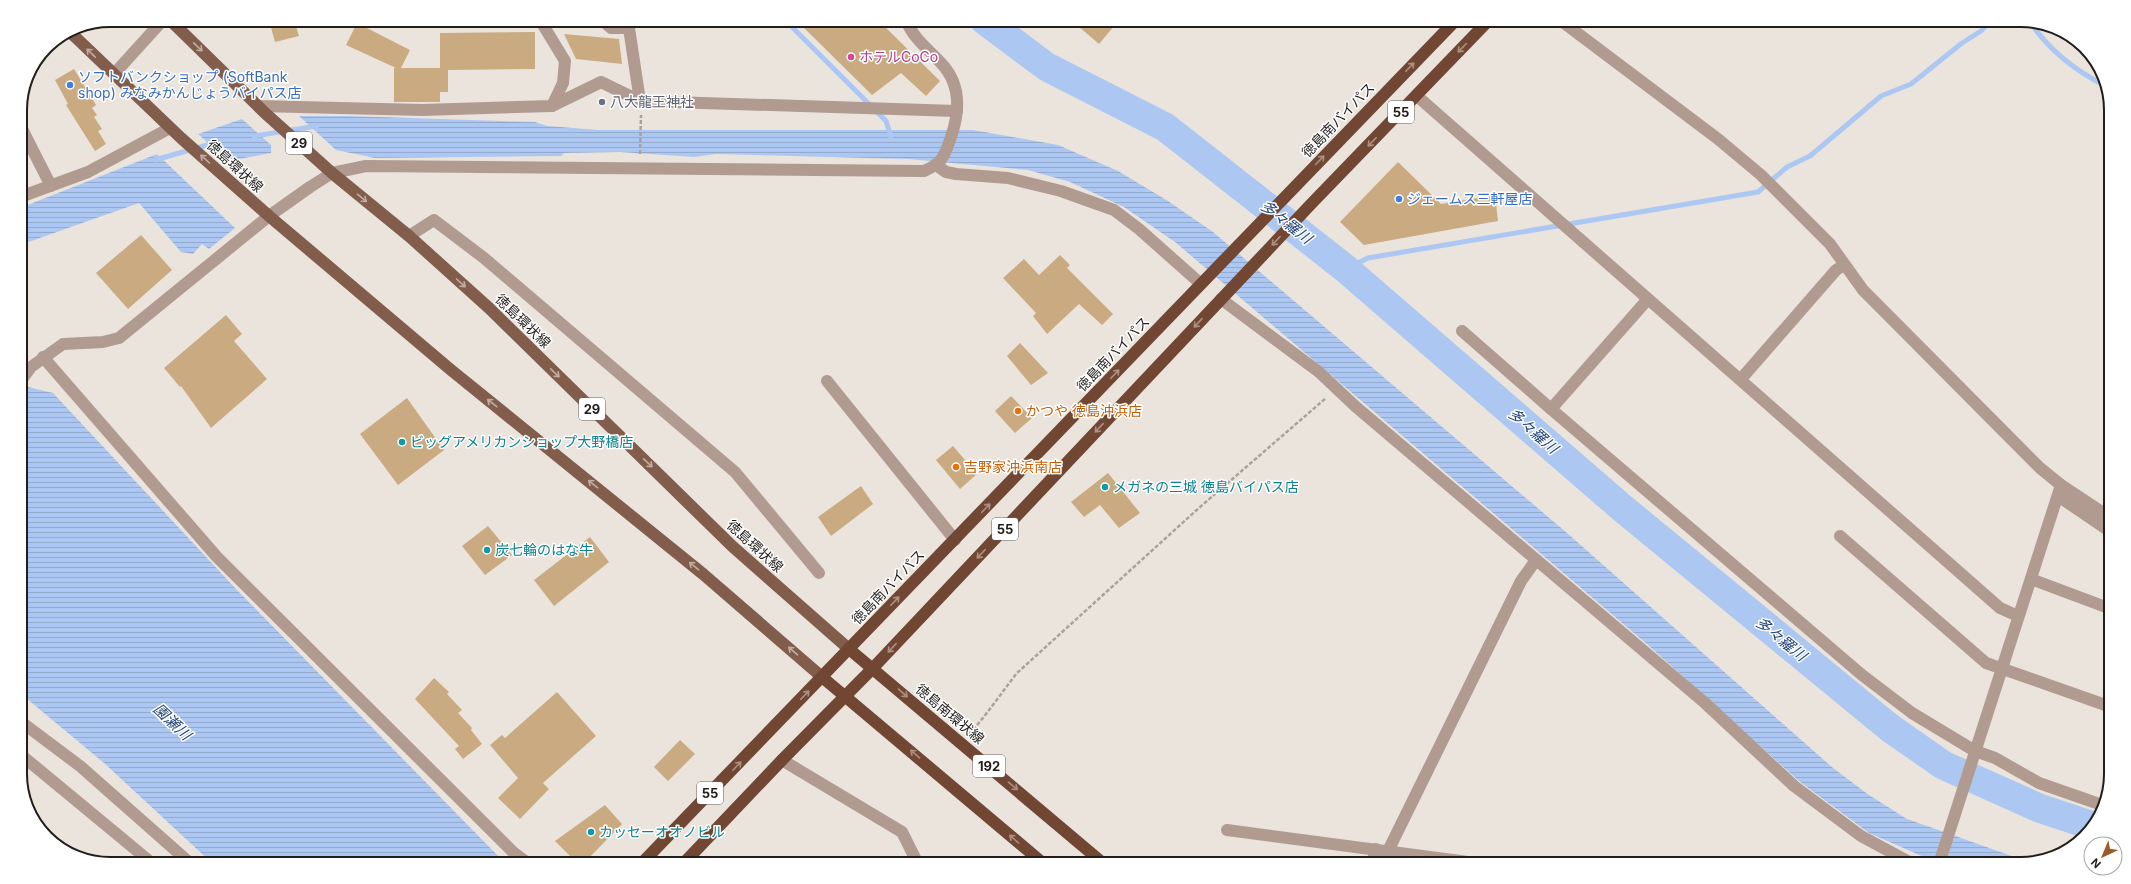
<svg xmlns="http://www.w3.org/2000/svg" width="2131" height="884" viewBox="0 0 2131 884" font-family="Inter,'Noto Sans JP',sans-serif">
<defs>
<pattern id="water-rules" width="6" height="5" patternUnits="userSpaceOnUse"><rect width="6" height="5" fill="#acc7f2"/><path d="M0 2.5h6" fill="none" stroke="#94aacf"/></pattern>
</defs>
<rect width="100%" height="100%" fill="#ebe4dc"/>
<!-- water -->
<g fill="url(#water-rules)">
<path d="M299,116H349L535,122L547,126L599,130H973L1058,145L1118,171L1168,201L1213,232L1567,533L1833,768L1869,795L1907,819L2029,862L2021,864H1940L1869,833L1799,781L1648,645L1175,242L1124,207L1070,182L1028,170L908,159L716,154L694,157L620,152L564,153L561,156L375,158L336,150Z"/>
<path d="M242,119L271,145V153L228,161L198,134Z"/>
<path d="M157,154L235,228L209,249L202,244L193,254L181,252L139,203L20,245V208Z"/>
<path d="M20,385L53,393L236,589L506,864H213L104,763L20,693Z"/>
</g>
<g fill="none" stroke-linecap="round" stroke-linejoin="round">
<!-- stream -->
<g stroke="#acc7f2" stroke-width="5">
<path d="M785,20L886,121L891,137"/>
<path d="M2030,22C2049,50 2074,70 2104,85"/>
<path d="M254,136L317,126"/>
<path d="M155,160L214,143"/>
<path d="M1346,269L1368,258L1758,192L1787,167L1810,156L1881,96L1911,84L1962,43L1981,31L1991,20"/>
</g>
<!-- river -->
<path stroke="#acc7f2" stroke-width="29" d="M984,20L1047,67L1165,127L1346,269L1621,507L1890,728L1943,765L2039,808L2090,825"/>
</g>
<!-- building -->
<g fill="#caaa81">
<path d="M269,20H294L299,36L275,42Z"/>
<path d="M796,20H878L940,81L926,96L901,73L872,95Z"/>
<path d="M1071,20H1119L1099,44Z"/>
<path d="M357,23L410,50L401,68H440V33L535,32V69L448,70V92H440V102H394V68H396L346,45Z"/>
<path d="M564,34L619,39L622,64L576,59Z"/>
<path d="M74,69L96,105L92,108L97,115L94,117L102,129L98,131L106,144L95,151L66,105L68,104L55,80Z"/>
<path d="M1398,162L1441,204L1495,195L1498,221L1364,245L1340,222Z"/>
<path d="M141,235L172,270L128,309L96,273Z"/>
<path d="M1060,255L1070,265L1067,268L1113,314L1102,325L1079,304L1047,334L1033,316L1036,313L1003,278L1024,259L1039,275Z"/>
<path d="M226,315L242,334L234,341L267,379L211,428L181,386L180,387L164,368Z"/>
<path d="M1020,343L1048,373L1031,385L1007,356Z"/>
<path d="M1011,396L1032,418L1015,433L995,411Z"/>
<path d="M407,398L444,450L398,485L360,434Z"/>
<path d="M953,446L977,474L960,489L936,460Z"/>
<path d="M1108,473L1140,513L1119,528L1100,505L1084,517L1071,502Z"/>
<path d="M861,486L873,504L831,536L818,517Z"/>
<path d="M488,526L512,555L485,575L462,546Z"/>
<path d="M590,537L609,562L554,606L534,580Z"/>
<path d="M434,678L449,692L447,694L462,710L458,713L472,728L471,730L482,744L463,759L455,749L459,746L415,699Z"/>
<path d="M557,692L596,736L543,783L549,789L520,819L498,798L518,778L490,745L502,735L505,738Z"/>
<path d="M680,740L695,754L668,781L654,767Z"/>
<path d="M605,805L622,824L583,864H578L555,841Z"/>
</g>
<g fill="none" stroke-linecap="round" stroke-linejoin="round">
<!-- path -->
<g stroke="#a8a29c" stroke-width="2.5" stroke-dasharray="4 2" stroke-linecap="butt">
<path d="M640,154L641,115"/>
<path d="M969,734C987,715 1001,693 1017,673L1200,507L1326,398"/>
</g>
<!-- minor -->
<g stroke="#b19b91" stroke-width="12">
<path d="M540,20L565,61L563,83L552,106"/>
<path d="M602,20L611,28H629L640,101"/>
<path d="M1560,20L1718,139L1761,175L1830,244L1863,290L2040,468L2061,485L2111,518"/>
<path d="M114,74L163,20"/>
<path d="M1417,96L2000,608L2018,616"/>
<path d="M258,106L422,110L552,106L601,82L640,101L957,111"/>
<path d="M20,125L51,186"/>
<path d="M936,165L946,172L956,174L1008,178L1061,191L1114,210L1139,229L1201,284"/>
<path d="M20,197L88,172L170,128"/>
<path d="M409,236L434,220L484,258L735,472L819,573"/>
<path d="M1221,299L1319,372L1355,406L1705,703L1794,786L1861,836L1913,864"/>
<path d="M1648,299L1551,409L1862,675L1912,713L1975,751L1995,758L2039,783L2105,806"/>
<path d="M1462,331L1551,409"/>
<path d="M43,357L217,557L513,852L529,864"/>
<path d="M1741,379L1836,270L1844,265"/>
<path d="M827,381L955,540"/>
<path d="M20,382L31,367L63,344L103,342L119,338L269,216L310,187L332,173L366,166L924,171C944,162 944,156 951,137C960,111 961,83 940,62C927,48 913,38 906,20"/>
<path d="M2058,496L2111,532"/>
<path d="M1840,536L1986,663L2111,707"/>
<path d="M2031,579L2111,609"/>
<path d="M20,721L80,766L191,864"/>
<path d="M20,754L153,864"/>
<path d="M782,760L902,832L918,864"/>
<path d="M1227,830L1483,864"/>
<path d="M1388,851L1521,581L1536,560"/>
<path d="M1372,864L1376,849"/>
<path d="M1939,864L2061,485"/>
</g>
<!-- major -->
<g stroke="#825d4b" stroke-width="12">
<path d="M170,20L265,113L332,173L409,236L489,308L732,546L849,649"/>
<path d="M69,31L181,138L269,216L451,370L703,574L822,677"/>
</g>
<!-- highway -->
<g stroke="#714632" stroke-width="12">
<path d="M849,649L1104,864"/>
<path d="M822,677L1044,864"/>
<path d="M641,864L1456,20"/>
<path d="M683,864L782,760L873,668L1313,202L1489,20"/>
</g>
</g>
<!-- one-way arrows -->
<defs><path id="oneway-shaft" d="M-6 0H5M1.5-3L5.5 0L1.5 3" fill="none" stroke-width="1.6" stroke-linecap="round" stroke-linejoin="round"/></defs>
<g stroke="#c0aea5">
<use href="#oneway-shaft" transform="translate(198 47) rotate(44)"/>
<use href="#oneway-shaft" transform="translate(91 53) rotate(-136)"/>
<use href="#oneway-shaft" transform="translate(205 159) rotate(-138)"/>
<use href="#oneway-shaft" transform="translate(362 198) rotate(39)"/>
<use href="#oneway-shaft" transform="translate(461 283) rotate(42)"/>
<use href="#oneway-shaft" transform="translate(555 373) rotate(44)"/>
<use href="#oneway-shaft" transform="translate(492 403) rotate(-142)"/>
<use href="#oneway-shaft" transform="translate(648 463) rotate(44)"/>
<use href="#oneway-shaft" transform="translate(593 484) rotate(-141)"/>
<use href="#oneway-shaft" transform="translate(694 566) rotate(-141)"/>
<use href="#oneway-shaft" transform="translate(793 651) rotate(-139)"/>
</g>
<g stroke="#aa9084">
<use href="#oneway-shaft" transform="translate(1462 48) rotate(134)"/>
<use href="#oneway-shaft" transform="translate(1410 67) rotate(-46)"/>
<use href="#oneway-shaft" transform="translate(1372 142) rotate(134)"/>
<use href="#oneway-shaft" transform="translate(1320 160) rotate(-46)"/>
<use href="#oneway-shaft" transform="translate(1276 241) rotate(133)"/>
<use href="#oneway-shaft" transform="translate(1198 323) rotate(133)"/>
<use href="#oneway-shaft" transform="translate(1115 374) rotate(-46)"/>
<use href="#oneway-shaft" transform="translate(1099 428) rotate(133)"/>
<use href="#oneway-shaft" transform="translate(986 508) rotate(-46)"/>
<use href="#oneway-shaft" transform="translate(981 554) rotate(133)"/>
<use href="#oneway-shaft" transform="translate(895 601) rotate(-46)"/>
<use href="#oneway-shaft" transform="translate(892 648) rotate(133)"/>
<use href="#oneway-shaft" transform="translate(903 693) rotate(41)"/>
<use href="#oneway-shaft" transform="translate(805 695) rotate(-46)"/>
<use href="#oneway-shaft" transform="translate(915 754) rotate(-139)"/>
<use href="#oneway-shaft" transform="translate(737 766) rotate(-46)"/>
<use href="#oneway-shaft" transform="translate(1013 786) rotate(40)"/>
<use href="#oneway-shaft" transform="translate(1014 839) rotate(-139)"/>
</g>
<!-- markers -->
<circle fill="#d1479c" stroke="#fff" stroke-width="1.5" cx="851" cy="57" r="4"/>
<g fill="#3f7fe0" stroke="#fff" stroke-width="1.5">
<circle cx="70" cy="85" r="4"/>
<circle cx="1399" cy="199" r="4"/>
</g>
<circle fill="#6b7280" stroke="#fff" stroke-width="1.5" cx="602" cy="102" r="4"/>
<g fill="#e8710a" stroke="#fff" stroke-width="1.5">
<circle cx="1018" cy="411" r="4"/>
<circle cx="956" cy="467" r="4"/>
</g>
<g fill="#0f9aa8" stroke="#fff" stroke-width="1.5">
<circle cx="402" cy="442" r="4"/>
<circle cx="1105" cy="487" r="4"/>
<circle cx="487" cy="550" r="4"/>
<circle cx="591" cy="832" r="4"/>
</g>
<g text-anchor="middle" stroke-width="3" stroke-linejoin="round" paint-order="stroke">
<!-- shield labels -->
<g fill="#fff" stroke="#63615f" stroke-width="1">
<rect x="1388" y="101" width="26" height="22" rx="3"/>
<rect x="286" y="132" width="26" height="22" rx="3"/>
<rect x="579" y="398" width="26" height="22" rx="3"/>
<rect x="992" y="518" width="26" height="22" rx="3"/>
<rect x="973" y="755" width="32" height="22" rx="3"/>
<rect x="697" y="782" width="26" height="22" rx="3"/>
</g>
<g font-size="13" font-weight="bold" fill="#201d1a">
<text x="1401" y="117">55</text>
<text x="299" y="148">29</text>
<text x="592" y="414">29</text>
<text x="1005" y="534">55</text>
<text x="989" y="771">192</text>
<text x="710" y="798">55</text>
</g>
<!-- hotel labels -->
<g font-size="14" fill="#b23c85" stroke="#fff" text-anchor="start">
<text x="859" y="62">ホテルCoCo</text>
</g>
<!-- shop labels -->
<g font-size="14" fill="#366cbe" stroke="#fff" text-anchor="start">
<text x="78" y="82">ソフトバンクショップ (SoftBank<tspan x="78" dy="16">shop) みなみかんじょうバイパス店</tspan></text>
<text x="1407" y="204">ジェームス三軒屋店</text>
</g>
<!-- worship labels -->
<g font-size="14" fill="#5b616d" stroke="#fff" text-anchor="start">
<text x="610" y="107">八大龍王神社</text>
</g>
<!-- street labels -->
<g font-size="14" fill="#201d1a" stroke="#fff">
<text transform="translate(1338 120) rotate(-46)" y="5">徳島南バイパス</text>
<text transform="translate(235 166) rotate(42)" y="5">徳島環状線</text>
<text transform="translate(523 321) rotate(44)" y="5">徳島環状線</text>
<text transform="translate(1113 354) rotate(-46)" y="5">徳島南バイパス</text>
<text transform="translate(755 546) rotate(42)" y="5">徳島環状線</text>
<text transform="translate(888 587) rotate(-46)" y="5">徳島南バイパス</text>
<text transform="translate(950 714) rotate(40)" y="5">徳島南環状線</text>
</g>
<!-- food labels -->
<g font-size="14" fill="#c56008" stroke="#fff" text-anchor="start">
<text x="1026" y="416">かつや 徳島沖浜店</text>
<text x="964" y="472">吉野家沖浜南店</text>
</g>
<!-- culture labels -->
<g font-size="14" fill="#0d838f" stroke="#fff" text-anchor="start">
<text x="410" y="447">ビッグアメリカンショップ大野橋店</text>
<text x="1113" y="492">メガネの三城 徳島バイパス店</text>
<text x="495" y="555">炭七輪のはな牛</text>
<text x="599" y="837">カッセーオオノビル</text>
</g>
<!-- water labels -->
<g font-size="15" font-style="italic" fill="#234579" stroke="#fff">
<text transform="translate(1286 222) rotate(38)" y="5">多々羅川</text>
<text transform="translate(1533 431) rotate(41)" y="5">多々羅川</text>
<text transform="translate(1781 639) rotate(39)" y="5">多々羅川</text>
<text transform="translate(172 722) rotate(43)" y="5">園瀬川</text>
</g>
</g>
<!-- crop -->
<path d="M0 0H2131V884H0ZM110 27H2021A83 83 0 0 1 2104 110V774A83 83 0 0 1 2021 857H110A83 83 0 0 1 27 774V110A83 83 0 0 1 110 27Z" fill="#fff" fill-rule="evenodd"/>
<path fill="none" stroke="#201d1a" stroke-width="2" d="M110 27H2021A83 83 0 0 1 2104 110V774A83 83 0 0 1 2021 857H110A83 83 0 0 1 27 774V110A83 83 0 0 1 110 27Z"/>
<!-- north arrow -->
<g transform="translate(2103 856) rotate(224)"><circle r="19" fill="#ffffff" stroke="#a6a5a3"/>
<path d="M0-3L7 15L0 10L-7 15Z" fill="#9c5b26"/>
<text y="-6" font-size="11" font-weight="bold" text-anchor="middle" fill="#201d1a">N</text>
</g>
</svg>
